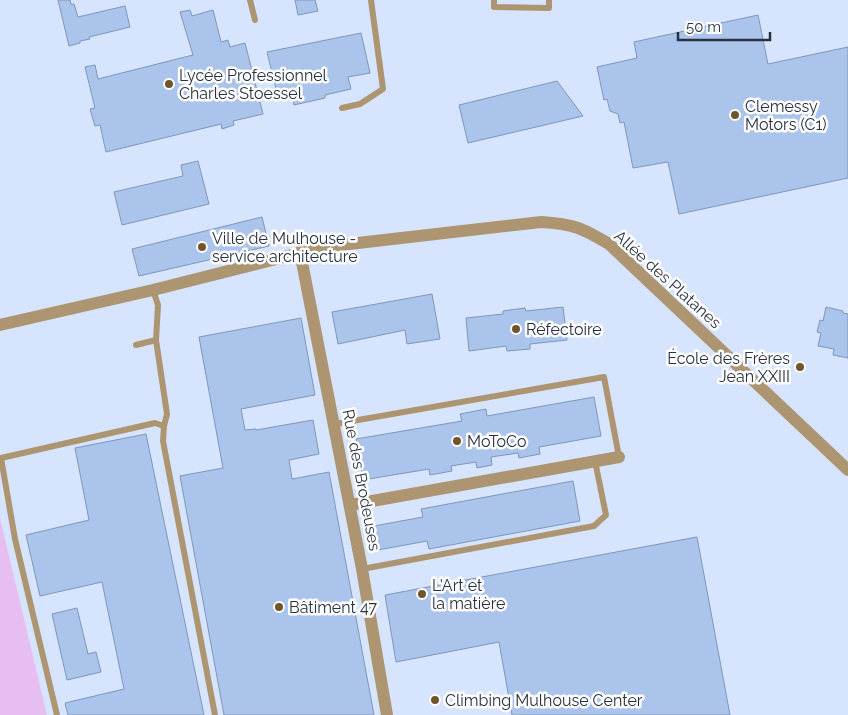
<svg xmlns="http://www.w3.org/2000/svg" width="848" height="715" viewBox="0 0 848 715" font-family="Raleway,sans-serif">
<rect width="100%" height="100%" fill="#d6e5fd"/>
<!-- green -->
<path fill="#e6bef1" d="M0,518L47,715H0Z"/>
<!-- building -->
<g fill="#abc4eb" stroke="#7e96bb">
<path d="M58,0H70L71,4H74L78,17L125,6L130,27L89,37L90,39L80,41V43L69,46Z"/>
<path d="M295,0H315L318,11L298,15Z"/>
<path d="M190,10L192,16L213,10L221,42L228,40L230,47L245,43L263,114L233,121L234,125L222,129L221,124L106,152L100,125L95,126L90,109L95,108L85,67L95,65L98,79L193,55L180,12Z"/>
<path d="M758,15L768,64L848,47V178L679,214L668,162L633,168L624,122L620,123L618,114L610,111L607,99L604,100L597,67L637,58L634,42Z"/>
<path d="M361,33L370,73L348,77L351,89L325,95V98L294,105L292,97L282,99L281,92L277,93L267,52Z"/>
<path d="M557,81L583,116L468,143L459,105Z"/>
<path d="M198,161L209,204L122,225L114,192L183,176L181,165Z"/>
<path d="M262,217L269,246L139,276L132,249Z"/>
<path d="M432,294L440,339L407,344L405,330L338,344L332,312Z"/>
<path d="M563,307L567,340L530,344V349L507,351L506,346L469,351L466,318L503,314V311L525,308L526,311Z"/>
<path d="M826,307L843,311V313L848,314V358L833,355L834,349L818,346L821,333L817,332L820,320L823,321Z"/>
<path d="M301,318L315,395L241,409L245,430L256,429V430L313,420L319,454L289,460L292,479L329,472L374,715H224L180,476L223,468L199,337Z"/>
<path d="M594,397L601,436L539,447L540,454L519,458L518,453L491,457L492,465L477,468L476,462L451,466L452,471L430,475L429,469L363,480L356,439L462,421L460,414L486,409L487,416Z"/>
<path d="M146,434L204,715H68L65,703L124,689L102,582L40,596L26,535L89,520L75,448Z"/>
<path d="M573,481L580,521L429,549L427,541L378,550L374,526L423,517L421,509Z"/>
<path d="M697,537L730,715H512L499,642L396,662L385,595Z"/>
<path d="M77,608L88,654L96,652L101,672L67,680L52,614Z"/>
</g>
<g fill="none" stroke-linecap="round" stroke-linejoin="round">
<!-- lane -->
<g stroke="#ac9570" stroke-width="6">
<path d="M250,0L255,20"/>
<path d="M494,0V7L549,8V0"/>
<path d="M342,108L360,104L383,89L371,0"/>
<path d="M153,290L158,305L156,340L167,414L164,426L163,441L215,715"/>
<path d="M136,345L156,340"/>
<path d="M335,424L604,377L619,457"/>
<path d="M362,569L594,526L606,515L595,461"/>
<path d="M57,715L15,539L1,458L155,423L164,426"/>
</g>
<!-- street -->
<g stroke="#ac9570" stroke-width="12">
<path d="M300,252L362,569L387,715"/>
<path d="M0,325L153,290L323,247L541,222C574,224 582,228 609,244L848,470"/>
<path d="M350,505L619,457"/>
</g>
</g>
<!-- markers -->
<g fill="#705628" stroke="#fff" stroke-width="2">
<circle cx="169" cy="84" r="5"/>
<circle cx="735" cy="115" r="5"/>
<circle cx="202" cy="247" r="5"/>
<circle cx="516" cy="329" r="5"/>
<circle cx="800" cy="367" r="5"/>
<circle cx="457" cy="441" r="5"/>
<circle cx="422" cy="594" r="5"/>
<circle cx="279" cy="607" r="5"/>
<circle cx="435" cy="700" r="5"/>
</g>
<g text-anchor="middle" stroke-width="5" stroke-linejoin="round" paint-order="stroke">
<!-- poi labels -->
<g font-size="16" fill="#283141" stroke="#fff" text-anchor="start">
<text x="179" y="81">Lycée Professionnel<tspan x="179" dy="18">Charles Stoessel</tspan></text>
<text x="745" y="112">Clemessy<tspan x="745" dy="18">Motors (C1)</tspan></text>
<text x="212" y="244">Ville de Mulhouse -<tspan x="212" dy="18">service architecture</tspan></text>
<text x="526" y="335">Réfectoire</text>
<text x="790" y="364" text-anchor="end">École des Frères<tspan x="790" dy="18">Jean XXIII</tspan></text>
<text x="467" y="447">MoToCo</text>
<text x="432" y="591">L'Art et<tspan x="432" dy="18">la matière</tspan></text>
<text x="289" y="613">Bâtiment 47</text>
<text x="445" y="706">Climbing Mulhouse Center</text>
</g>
<!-- street labels -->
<g font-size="16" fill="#283141" stroke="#fff">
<text transform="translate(668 279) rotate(42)" y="6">Allée des Platanes</text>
<text transform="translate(362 480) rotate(79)" y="6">Rue des Brodeuses</text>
</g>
</g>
<!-- scale -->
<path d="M678 32v8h92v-8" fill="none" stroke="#283141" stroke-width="2.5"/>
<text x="686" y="32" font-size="15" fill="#283141" stroke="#ffffff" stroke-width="4" paint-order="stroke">50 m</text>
</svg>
